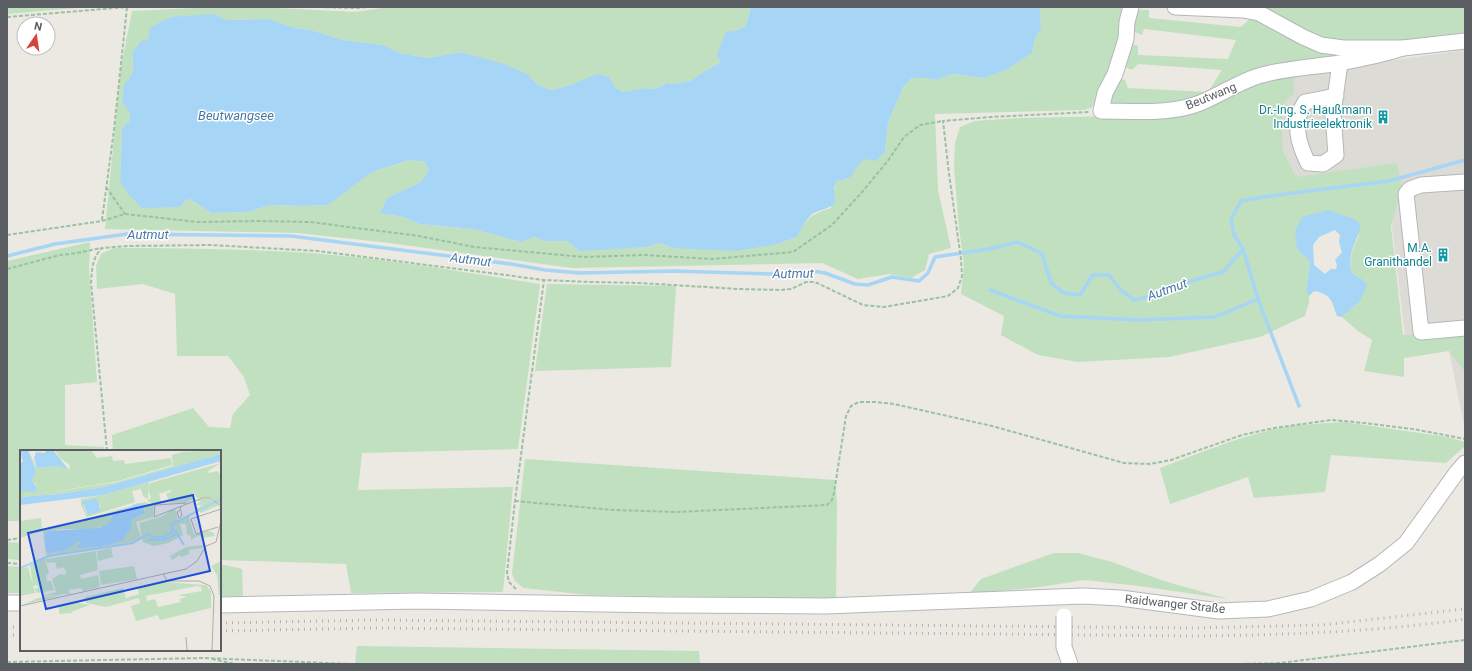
<svg xmlns="http://www.w3.org/2000/svg" width="1472" height="671" viewBox="0 0 1472 671" font-family="Roboto,sans-serif">
<rect width="100%" height="100%" fill="#ebe9e1"/>
<!-- industrial -->
<path fill="#dddbd6" d="M1465,50V430L1449,351L1407,354L1385,167L1296,181L1280,153V76Z"/>
<!-- green -->
<g fill="#c1e0c0">
<path d="M7,7H88L7,14Z"/>
<path d="M218,7L276,8L356,12L389,7H751L746,26L738,30L721,62L700,74L692,80L676,84L667,83L655,89L645,88L622,92L614,86L610,77L571,85L551,90L538,85L527,74L461,52L428,58L400,53L383,45L343,40L311,30L295,28L269,19L225,20L149,39L132,53C134,68 135,74 124,85L122,102L130,113V120L122,129L120,181L162,207H180L185,201L190,199L211,213L247,212L271,205L302,206L328,205L372,172L411,160L425,162L429,170L421,182L387,198L380,213L403,217L419,224L473,229L521,242L535,237L544,241H567L580,250L647,247L660,243L673,248L777,244L797,237C807,217 810,215 831,208C833,198 833,188 838,180C855,181 849,173 858,164C864,157 876,155 885,152L888,123L903,87L912,78H925L936,80L953,74L985,78L1008,69L1032,53L1035,39L1041,28L1040,7H1121L1124,18L1121,39L1098,100L1091,108L1083,110L935,114L938,190L951,248L929,254L925,270L911,278L889,274L858,279L822,263L572,268L390,243L298,233L105,229L121,67L132,11Z"/>
<path d="M1258,7H1465V33L1378,45L1335,44L1306,35Z"/>
<path d="M1139,10H1149V18L1241,27L1253,16L1348,52L1327,62L1192,104L1112,108L1108,102L1120,79L1125,80L1128,88L1208,92L1222,70L1138,64L1132,70L1127,68L1124,64L1132,44L1138,46V55L1228,59L1236,40L1144,29L1142,35L1133,31V16Z"/>
<path d="M1293,73L1294,93L1281,106L1283,152L1296,177L1397,163L1402,187L1391,226L1403,335L1465,332V372L1449,351L1404,358V377L1364,371L1372,340L1358,331L1342,317L1360,301L1362,279L1353,274C1347,260 1354,248 1359,234L1329,210L1297,249L1310,262L1306,291L1309,296V302L1305,316L1260,337L1169,357L1078,362L1038,355L1001,335L1004,316L961,294L964,264L959,228L954,167L955,143L960,127L975,121L1019,118L1174,115L1260,80Z"/>
<path d="M90,242L89,268L97,382L65,385V445L104,447V451H21V521H7V261Z"/>
<path d="M114,248C180,248 246,249 311,253C388,259 464,272 540,284L518,449L362,453L358,490L513,487L503,592L351,593L346,564L220,560V451H113L112,435L193,408L209,427L230,428L233,414L250,395L244,377L228,356H177L175,294L143,284L97,289L96,266L101,254Z"/>
<path d="M547,284L676,286L671,367L535,371Z"/>
<path d="M1344,422L1447,437L1465,442V446L1446,463L1331,455L1325,492L1254,498L1248,477L1170,504L1160,468C1197,454 1233,439 1271,430C1294,424 1320,424 1344,422Z"/>
<path d="M525,459L835,480L837,503L836,599L589,595L523,588L515,581L512,574Z"/>
<path d="M8,542L21,543V560L7,559V543Z"/>
<path d="M1054,553H1078L1112,562L1164,581L1228,599L1139,586L1084,580L1040,587L969,594L981,579Z"/>
<path d="M220,564L242,569L243,597L220,596Z"/>
<path d="M7,566L21,567V593H7Z"/>
<path d="M357,646L699,651L700,664H355Z"/>
</g>
<!-- water -->
<g fill="#a7d5f5" fill-rule="evenodd">
<path d="M751,7H1040L1041,28L1035,39L1032,53L1008,69L985,78L953,74L936,80L925,78H912L903,87L888,123L885,152L876,161L865,159C851,168 857,181 838,180L834,187L835,203C829,209 822,209 814,213C806,218 802,228 797,237L777,244L737,251L673,248L660,243L647,247L580,251L567,241H544L535,237L521,242L473,229L419,224L403,217L380,213L387,198L421,182L429,170L425,162L410,160L372,172L328,205L302,206L271,205L247,212L211,213L190,199L185,201L180,207L142,208L130,196L120,181L122,129L130,120V113L122,102L124,84C135,74 134,67 132,53L141,41L149,39L150,27L172,17L214,14L225,20L269,19L295,28L311,30L343,40L383,45L400,53L428,58L461,52L504,64L527,74L538,85L551,90L571,85L597,74L610,77L614,86L622,92L645,88L655,89L667,83L676,84L692,80L700,74L721,62L717,55L726,32L738,30L746,26Z"/>
<path d="M1329,210L1354,219L1361,225C1357,242 1345,257 1353,274L1362,279L1367,285L1360,301L1342,317L1337,316C1332,301 1331,294 1314,291L1309,296L1306,291L1310,262L1297,249L1295,231L1302,217ZM1335,230L1340,235L1339,242L1342,252L1335,260L1337,265L1336,269H1331L1325,274L1314,265L1313,245L1319,237Z"/>
</g>
<g fill="none" stroke-linecap="round" stroke-linejoin="round">
<!-- stream -->
<g stroke="#a7d5f5" stroke-width="3.5">
<path d="M1243,249L1258,299L1299,406"/>
<path d="M7,256L55,244L127,234L291,236L511,264L545,270L580,273L674,271L771,274L813,271L825,273L855,284L868,285L892,277L919,281L928,273L935,257L989,249L1018,242L1042,254L1051,283L1064,293L1080,295L1093,275H1109L1122,291L1134,300L1149,297L1169,287L1223,272L1243,249L1234,235L1231,219L1241,201L1270,196L1389,181L1465,160"/>
<path d="M990,290L1060,316L1138,320L1215,317L1258,299"/>
</g>
<!-- minor casing -->
<g stroke="#b4b7bb" stroke-width="17">
<g id="minor">
<path d="M1131,7L1127,22L1126,39L1115,74L1105,93L1101,111C1133,111 1170,115 1200,103C1220,95 1242,80 1262,75C1287,68 1314,67 1340,63C1361,59 1382,55 1403,48"/>
<path d="M1175,7L1243,10L1259,13L1303,37L1321,45L1343,48H1403L1465,41"/>
<path d="M1336,96L1305,102C1292,122 1298,143 1308,163L1323,164L1336,155L1333,113L1340,63"/>
<path d="M1465,182L1421,185L1410,189L1406,194L1421,332L1465,328"/>
<path d="M7,603H21"/>
<path d="M220,605L418,601L667,605L825,606L1083,596L1120,598L1219,611L1268,609L1311,599L1352,582L1380,564L1406,543L1457,472L1465,463"/>
<path d="M1064,647L1070,664"/>
</g>
</g>
<!-- path -->
<g stroke="#9ac1a4" stroke-width="2" stroke-dasharray="4 2" stroke-linecap="butt">
<path d="M320,7L356,8L367,7"/>
<path d="M7,17L127,7H145"/>
<path d="M106,187L125,214"/>
<path d="M102,220L114,130L127,7"/>
<path d="M7,235L102,221L125,214L198,222L258,221L310,222L419,236L474,247L584,257L644,255L712,259L793,252L832,225L862,192L887,162L904,137L920,125L943,121"/>
<path d="M7,269L60,255L77,253L101,248"/>
<path d="M107,451L91,283C92,269 92,258 102,248L129,246L211,245L318,251L544,280L591,282L639,283L739,289L781,290L791,289L806,282H815L863,305L884,307L948,296L958,288L962,276L961,259L949,174L943,121L991,117L1089,112"/>
<path d="M515,501L614,510L676,512L827,505L832,500L834,493L846,416L851,406L859,402H876L894,404L992,426L1124,463L1150,464L1171,460L1242,435L1274,428L1331,420L1355,422L1413,429L1465,439"/>
<path d="M7,540L21,538"/>
<path d="M7,563L21,564"/>
<path d="M516,589L509,582L507,573L515,501L544,280"/>
<path d="M212,659L235,664"/>
<path d="M7,662L205,658L351,664"/>
<path d="M1240,664L1280,663L1465,640"/>
</g>
<!-- minor -->
<use href="#minor" stroke="#fff" stroke-width="15"/>
<!-- rail -->
<g stroke="#b0b1b1" stroke-width="3" stroke-dasharray="1 5" stroke-linecap="butt">
<path d="M220,623L374,620L1191,628L1322,625L1465,609"/>
<path d="M7,627H21"/>
<path d="M220,631L375,628L1193,636C1284,635 1375,632 1465,619"/>
<path d="M7,635H21"/>
</g>
<!-- minor-bridge casing -->
<g stroke="#b4b7bb" stroke-width="17" stroke-linecap="butt">
<path id="minor-bridge" d="M1064,647V616"/>
</g>
<!-- minor-bridge -->
<use href="#minor-bridge" stroke="#fff" stroke-width="15"/>
</g>
<!-- icons -->
<defs>
<g id="building-bare" transform="scale(1.08)"><path d="M-4-6H4V6H1V3H-1V6H-4ZM-2.5-4.3h1.7v1.8h-1.7ZM.8-4.3h1.7v1.8H.8ZM-2.5-1h1.7V.8h-1.7ZM.8-1h1.7V.8H.8Z" fill="#0f9aa8" stroke="#fff" stroke-width="2.5" paint-order="stroke"/></g>
</defs>
<g fill-rule="evenodd">
<use href="#building-bare" x="1383" y="117"/>
<use href="#building-bare" x="1443" y="255"/>
</g>
<g text-anchor="middle" stroke-width="3" stroke-linejoin="round" paint-order="stroke">
<!-- street labels -->
<g font-size="12" fill="#5a5d61" stroke="#fff">
<text transform="translate(1211 96) rotate(-22)" y="4">Beutwang</text>
<text transform="translate(1175 604) rotate(6)" y="4">Raidwanger Straße</text>
</g>
<!-- culture labels -->
<g font-size="12" fill="#0d838f" stroke="#fff" text-anchor="end">
<text x="1372" y="114">Dr.-Ing. S. Haußmann<tspan x="1372" dy="14">Industrieelektronik</tspan></text>
<text x="1432" y="252">M.A.<tspan x="1432" dy="14">Granithandel</tspan></text>
</g>
<!-- water labels -->
<g font-size="13" font-style="italic" fill="#4778a5" stroke="#fff">
<text x="236" y="120">Beutwangsee</text>
<text x="148" y="239">Autmut</text>
<text transform="translate(471 259) rotate(7)" y="5">Autmut</text>
<text transform="translate(793 273) rotate(-1)" y="5">Autmut</text>
<text transform="translate(1167 289) rotate(-20)" y="5">Autmut</text>
</g>
</g>
<!-- overview -->
<g transform="translate(20 450)">
<rect width="201" height="201" fill="#ebe9e1"/>
<path d="M8,0L17,18L38,16L50,19L49,14L40,8L35,0H71L77,8L92,6L93,11L104,10L105,14L151,8L152,15L98,31L20,44L97,32L153,16L152,5L162,2L201,0V4L84,37L39,44L0,47V41L17,36L12,30L16,20ZM201,11L129,32L128,49L123,46L121,39L112,41L115,52L67,67L61,55V49L83,45ZM79,54L81,57L67,64L63,55ZM201,13L188,21L189,23L197,21L201,25V55L191,48H177L173,42L174,49L164,53L150,52L146,44L152,41L150,38L151,40L139,44L141,51H146L135,54L127,51L131,48L128,39L130,33ZM179,49H189L199,55L181,63L177,59L182,55H176L181,51H175ZM125,52L134,56L133,67L116,72L121,87L117,91L26,106L23,81ZM115,54L124,56L125,63L112,69L104,88L73,97L57,98L61,91H58L41,101L30,103L25,92L26,84L39,79H72L84,77L91,72L92,65ZM155,58L158,70L169,66L174,85L188,81L193,82L195,86L182,88L179,85L171,90V86L167,84L166,74H160L163,85L148,93L134,96L123,92L119,73L143,66ZM21,68L22,81L0,88V71ZM184,95L182,98L169,100V104L161,107L160,105L152,110L150,106L166,97ZM91,98L93,107L78,111L77,101ZM76,101L78,120L60,125L61,129L78,125L80,137L63,141L61,138L48,140L51,144H40L41,145L2,155L18,148L39,145L22,146L36,142L32,129L40,124L45,125L46,121L43,117L37,119L35,112L27,113L26,109ZM25,108L29,124L26,125L27,131H31L34,140L17,143L14,139L18,138L17,135L13,136L10,115ZM201,111V145H199L197,125L191,116ZM114,116L117,129L81,135L79,121ZM8,117L15,143L0,146V119ZM143,132L186,135L191,141V158L140,170L138,165L116,171L111,156L120,153L119,148L86,157L66,153L65,147L103,138L106,148L119,144L118,138ZM177,136L181,137L182,141L159,145L167,147L160,149L161,152L138,157L135,149L127,151L126,146ZM53,152L70,155L53,161L52,163L39,164V155Z" fill="#c1e0c0" fill-rule="evenodd"/>
<path d="M0,0H8L14,16L16,21L12,30L17,38L16,42L0,41V13L3,12ZM26,0H33L48,19L38,16L17,18L14,8L16,2L25,3ZM201,4V11L83,45L0,55V47L39,44L84,37ZM77,49L81,61L68,65L62,51ZM118,53L123,54L125,63L112,69L111,78L102,91L80,97L56,98L61,92L58,91L50,98L41,101L30,103L26,101L24,86L28,81L80,78L90,72L93,64Z" fill="#a7d5f5"/>
<path fill="none" stroke="#a7d5f5" stroke-width="2" d="M154,79L164,95M127,90H144L157,84M0,118L29,106L113,93L128,84L135,89L139,86L143,88L152,82V74L201,49"/>
<path fill="none" stroke="#adadaa" stroke-width="1" d="M161,0H175M167,53L135,55L134,67L182,48H190L201,56M160,56L162,66L159,68L157,62L160,60M198,77L176,84L171,69L201,59M143,123L147,131H179L190,136L194,146L192,201M0,156L166,119L177,111L186,96L196,92L201,71M166,187L167,201"/>
<path fill="#1d4ed8" fill-opacity="0.15" stroke="#1d4ed8" stroke-width="2" d="M173,45L190,121L26,159L8,83Z"/>
<rect width="201" height="201" fill="none" stroke="#5a5d61" stroke-width="2"/>
</g>
<!-- border -->
<rect width="1472" height="671" fill="none" stroke="#5a5d61" stroke-width="16"/>
<!-- north arrow -->
<g transform="translate(36 36) rotate(13)"><circle r="19" fill="#ffffff" stroke="#bdbec0"/>
<path d="M0-3L7 15L0 10L-7 15Z" fill="#d6453d"/>
<text y="-6" font-size="11" font-weight="bold" text-anchor="middle" fill="#5a5d61">N</text>
</g>
</svg>
